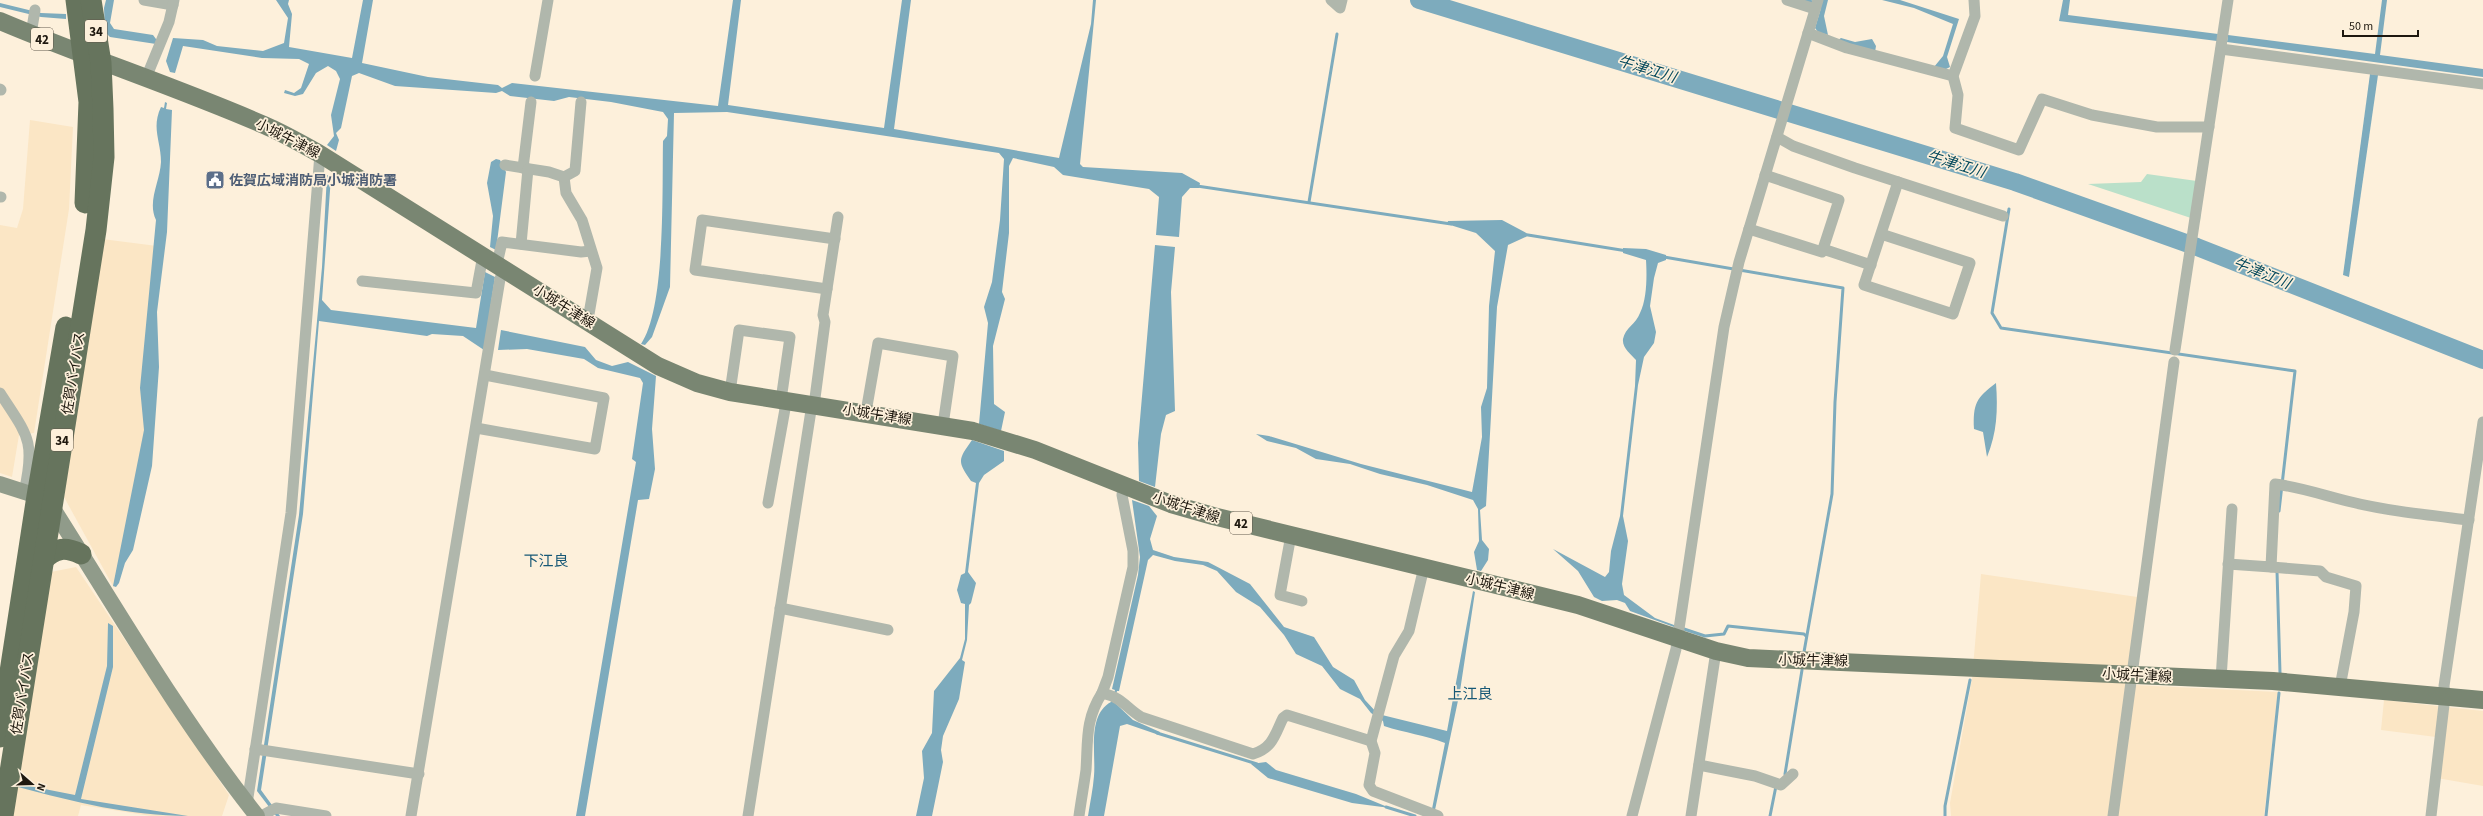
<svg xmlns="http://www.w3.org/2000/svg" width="2483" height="816" viewBox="0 0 2483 816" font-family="'Source Sans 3','Noto Sans JP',sans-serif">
<rect width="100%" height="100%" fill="#fdf0db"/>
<!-- built -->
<g fill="#fbe6c5">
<path d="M30,120L73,127L69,209L34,433L19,435L12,477L0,473V225L17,228L23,209Z"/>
<path d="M102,239L157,246L147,428L114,588L64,497Z"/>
<path d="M76,567L229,795L222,816H151L81,805L78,816H13L51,572Z"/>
<path d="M1981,574L2144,598L2134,685L2278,692L2264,816H1951L1950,803L1972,679Z"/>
<path d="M2384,700L2483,711V786L2431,777L2436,737L2381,730Z"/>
</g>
<!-- green -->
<path fill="#bae0c9" d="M2147,174L2204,182L2200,221L2088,184L2141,182Z"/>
<!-- water -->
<g fill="#7dabbd">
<path d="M106,0H114L110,23L114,29L153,35L156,39V44L110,37L105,32L104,8Z"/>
<path d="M276,0H289L288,4L292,14L289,47L352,58L363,0H373L362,63L428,77L498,85L502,88L512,83L718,106L733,0H741L728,105L884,128L902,0H911L894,129L1059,158L1091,24L1093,0H1096L1080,164L1083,167L1182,173L1200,183L1199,188H1190L1182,197L1179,237L1156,235L1159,197L1149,189L1063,175L1054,167L1013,158L1009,166V233L1002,292L1005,299L993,346L994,404L1005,412L1001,431L979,424L988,323L984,307L992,282L1000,220L1004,159L999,153L727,112L674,113L670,287L652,337L645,345L641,344C666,308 662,188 663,141L667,136L668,119L663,112L611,102L569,97L554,101L510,96L502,91L496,93L395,86L359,73L352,76L341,128L336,133L339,140L336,151L327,145L334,136L331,115L340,79L336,71L328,66L316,73L303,94L295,96L284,93L285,90L294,93L301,88L309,64L299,59L262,58L183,46L175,73L170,72L166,61L173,38L203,40L217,46L263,51L284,43L288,18Z"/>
<path d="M1797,0H1811L1821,3L1822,0H1828L1824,16L1828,35L1818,32L1815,28L1821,8Z"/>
<path d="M1882,0H1900L1959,19L1947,57L1950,67L1944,70L1934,67L1943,56L1953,24L1914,8Z"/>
<path d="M2063,0H2070L2068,15L2218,34L2217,41L2059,21Z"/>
<path d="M2382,0H2387L2380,55L2483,69V77L2227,42L2228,35L2375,54Z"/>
<path d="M0,3L41,13L66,14V19L41,17L0,7Z"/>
<path d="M1841,38L1855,42L1872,39L1876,46L1875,52L1838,40Z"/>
<path d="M2370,74L2378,75L2349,277L2343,275Z"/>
<path d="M165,102L167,103L166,109L172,110L167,232L157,312L159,367L152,466L133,550L125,563L119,583L116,587L113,586L144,430L140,388L156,220C147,201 160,182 161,162C161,141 151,128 161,107L164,108Z"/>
<path d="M496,159L500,160L506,172L496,250L490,247L493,216L487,183L491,162Z"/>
<path d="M327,175L331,177L322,300L331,310L476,328L485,272L495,277L484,350L463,336L432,334L427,336L319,321L303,514L261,790L280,816H276L257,791L299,515L322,267Z"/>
<path d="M1502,220L1530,235L1508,245L1497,307L1486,506L1480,510L1482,540L1489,549L1488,560L1481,571L1477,570L1474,552L1479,541L1478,509L1473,500L1427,485L1380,474L1350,464L1316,459L1296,448L1267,441L1256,434L1269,436L1361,464L1472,492L1482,437L1481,407L1487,388L1489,306L1495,251L1476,233L1447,224L1448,221Z"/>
<path d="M1155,245L1175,247L1171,292L1175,411L1166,415L1161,434L1155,487L1139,481L1138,443Z"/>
<path d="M1623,248L1646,249L1666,255V260L1658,263L1654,278L1650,306L1656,332L1654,343L1644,357L1638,385L1623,516L1628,541L1622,584L1624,595L1655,618L1674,625V627L1630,611L1625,603L1617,600L1602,601L1594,597L1578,571L1553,549L1605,577L1609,572L1611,551L1620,516L1635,386L1636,360C1631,354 1622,348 1623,339C1625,328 1636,324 1640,313C1647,299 1647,276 1646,260L1623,253Z"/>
<path d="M501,330L585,347L596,360L612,366L628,362L656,376L652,429L655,469L649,499L638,500L585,816H576L636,462L632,459L643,383L640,378L598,368L584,359L527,349L498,350Z"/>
<path d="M1996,383C1998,410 1997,433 1987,457L1983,432L1974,429C1973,404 1976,398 1996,383Z"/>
<path d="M972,440L1004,451V461L984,475L979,483L968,572L976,583L971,603L969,605L967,640L962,660L965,662L959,699L943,736L941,750L943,762L932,816H916L924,778L922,751L932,733L934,691L960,658L965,639V604L961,603L957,590L961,575L965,573L976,483L971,481C957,461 958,460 972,440Z"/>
<path d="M1132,500L1149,506L1157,516L1150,539L1153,550L1174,557L1208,562L1250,584L1284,627L1314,637L1333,667L1354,680L1365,700L1378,714L1447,731L1473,591L1475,592L1460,691L1435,810L1432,809L1445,743C1425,735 1405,733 1384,726L1383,721L1371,713L1360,699L1340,689L1322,666L1296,654L1284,635L1260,607L1236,592L1217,571L1203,565L1175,561L1153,555L1148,560L1119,691H1117L1114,702L1133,720L1160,732L1159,735L1127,724L1120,726L1104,816H1088C1090,803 1093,789 1094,776C1096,753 1087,715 1111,702L1115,690L1112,689L1138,575L1140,557Z"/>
<path d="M108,623L113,626V667L81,799L188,816C131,816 74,802 18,787L19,784L75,795L107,666Z"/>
<path d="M1266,762L1276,770L1356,794L1390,808L1352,803L1268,778L1251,764Z"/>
</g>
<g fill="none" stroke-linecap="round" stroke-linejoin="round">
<!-- stream -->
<g stroke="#7dabbd" stroke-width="3">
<path d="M1197,186L1451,224"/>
<path d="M1309,202L1337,34"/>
<path d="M2009,209L1992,313L2001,328L2295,371L2279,511"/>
<path d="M1528,235L1627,251"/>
<path d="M1664,257L1843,288L1835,402L1832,494L1804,652"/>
<path d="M2277,571L2280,673"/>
<path d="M1681,628L1705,636L1724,634L1728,626L1804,634L1806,636"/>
<path d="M1157,733L1257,764"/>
<path d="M1785,774L1802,670"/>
<path d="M1386,807L1415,816"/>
<path d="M1770,816L1776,786"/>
<path d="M1945,816V806L1970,680"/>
<path d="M2266,816L2279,693"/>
</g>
<!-- river -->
<path stroke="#7dabbd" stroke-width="18" d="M1419,0L2015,182L2197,247L2483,360"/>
<!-- street -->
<g stroke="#b0b7ac" stroke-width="11">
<path d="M144,0L173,5"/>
<path d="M1331,0L1340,8L1342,0"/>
<path d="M1787,0L1815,9"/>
<path d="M1808,33L1847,48L1953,76L1958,95L1955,128L2019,150L2042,99L2092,115L2157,127H2209"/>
<path d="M31,34L35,10"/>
<path d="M2221,49L2483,84"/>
<path d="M535,76L548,0"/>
<path d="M1953,76L1975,16L1974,0"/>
<path d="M146,78L169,22L174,0"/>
<path d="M0,89L1,90"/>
<path d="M581,102L575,171L564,177L566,193L582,220L597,268L589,314L586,320"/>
<path d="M1777,137L1793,146L1855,168L2003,216"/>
<path d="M505,165L549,172L564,177"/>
<path d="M523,168L531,102"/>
<path d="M1765,175L1839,200L1823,249"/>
<path d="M0,197H1"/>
<path d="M1749,229L1822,252L1823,249L1871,265"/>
<path d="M1881,234L1970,263L1953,314L1864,285L1898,182"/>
<path d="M521,244L528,169"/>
<path d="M497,264L502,242L581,252L591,251"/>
<path d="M362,281L476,293L483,255"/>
<path d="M827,289L695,270L702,220L835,239"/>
<path d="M2175,350L2228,0"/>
<path d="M730,392L739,330L790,337L781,400L785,409L768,503"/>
<path d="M0,393C27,435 36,440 24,492"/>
<path d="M866,412L878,343L953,356L943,425"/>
<path d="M476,428L595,449L604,398L485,375"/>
<path d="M1123,485L1122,495L1133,551V567L1108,677L1102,693C1123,698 1125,707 1141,717L1253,754C1273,748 1275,734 1283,718L1287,715L1371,741"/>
<path d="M1291,535L1280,595L1302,601"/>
<path d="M2228,564L2271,567L2275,484C2300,487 2323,495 2347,501C2387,511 2428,515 2469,520"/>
<path d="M1424,567L1409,631L1394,656L1371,741L1375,753L1369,785L1373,791L1438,816"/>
<path d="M2271,567L2320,571L2326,577L2356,586L2354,612L2340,687"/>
<path d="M780,608L888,630"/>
<path d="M2221,679L2232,509"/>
<path d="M255,749L419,774"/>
<path d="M1699,765L1755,776L1781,785L1793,774"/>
<path d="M247,804L291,513L320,154"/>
<path d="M261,816L276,808L326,816"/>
<path d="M411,816L500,279L504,268"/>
<path d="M748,816L812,404L815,398L825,322L823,315L838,217"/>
<path d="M1079,816C1081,801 1084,785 1086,770C1088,740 1085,720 1102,693"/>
<path d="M1632,816L1676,649L1724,327L1739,262L1818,0"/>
<path d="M1691,816L1716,651"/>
<path d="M2113,816L2174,362"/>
<path d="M2431,816L2445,696L2444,686L2483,422"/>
</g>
<!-- secondary -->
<path stroke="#909b8a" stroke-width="16" d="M0,484L37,496L52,507C118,611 180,719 257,816"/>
<!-- primary -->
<path stroke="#798672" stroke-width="18" d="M0,21C87,58 177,87 264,125C283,133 302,144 320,154L658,366L697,383L730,392L973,431L1035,450L1171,504L1213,516L1578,605L1716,651L1748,658L2273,681L2483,700"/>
<!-- highway -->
<g stroke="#66745d" stroke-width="21">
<path d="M76,0L89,102L85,203"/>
<path d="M43,560C56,547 66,547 81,554"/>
<path d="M0,737L37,496L66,327"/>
<path d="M3,816L96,230L104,157L103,109L101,63L91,0"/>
</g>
</g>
<!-- icons -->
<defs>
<g id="civic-square" transform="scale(1)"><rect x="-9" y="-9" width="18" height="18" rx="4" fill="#5c6f8a" stroke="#fdf0db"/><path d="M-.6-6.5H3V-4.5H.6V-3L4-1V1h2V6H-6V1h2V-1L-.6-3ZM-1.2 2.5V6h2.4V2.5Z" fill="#fff"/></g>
</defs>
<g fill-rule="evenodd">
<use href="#civic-square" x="215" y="180"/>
</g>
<g text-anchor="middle" stroke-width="3.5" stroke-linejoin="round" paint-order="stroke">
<!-- shield labels -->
<g fill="#fdf0db" stroke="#61594c" stroke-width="1">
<rect x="85" y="20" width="22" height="22" rx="3"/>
<rect x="31" y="28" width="22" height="22" rx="3"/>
<rect x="51" y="429" width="22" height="22" rx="3"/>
<rect x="1230" y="512" width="22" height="22" rx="3"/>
</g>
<g font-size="13" font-weight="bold" fill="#1e180f">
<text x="96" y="36">34</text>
<text x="42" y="44">42</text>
<text x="62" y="445">34</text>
<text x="1241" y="528">42</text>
</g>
<!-- street labels -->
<g font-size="14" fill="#1e180f" stroke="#fdf0db">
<text transform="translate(288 138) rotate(27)" y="5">小城牛津線</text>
<text transform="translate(564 306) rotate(32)" y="5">小城牛津線</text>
<text transform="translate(73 373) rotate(-81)" y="5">佐賀バイパス</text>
<text transform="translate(877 414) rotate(9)" y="5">小城牛津線</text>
<text transform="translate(1186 507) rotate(18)" y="5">小城牛津線</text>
<text transform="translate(1500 586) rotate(14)" y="5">小城牛津線</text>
<text transform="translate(1813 660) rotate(1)" y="5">小城牛津線</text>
<text transform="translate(2137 675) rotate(3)" y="5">小城牛津線</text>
<text transform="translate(22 693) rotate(-81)" y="5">佐賀バイパス</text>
</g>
<!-- service labels -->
<g font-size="14" font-weight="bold" fill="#4e5e75" stroke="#fdf0db" text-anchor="start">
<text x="229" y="185">佐賀広域消防局小城消防署</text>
</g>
<!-- water labels -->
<g font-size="15" font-style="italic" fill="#064a5d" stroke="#fdf0db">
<text transform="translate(1647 69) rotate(17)" y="5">牛津江川</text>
<text transform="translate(1956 164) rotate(17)" y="5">牛津江川</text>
<text transform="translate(2262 273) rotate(22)" y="5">牛津江川</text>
</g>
<!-- neighbourhood labels -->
<g font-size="15" fill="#175876" stroke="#fdf0db">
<text x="546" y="566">下江良</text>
<text x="1470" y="699">上江良</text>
</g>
</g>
<!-- north arrow -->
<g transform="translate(32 784) rotate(110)" stroke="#fdf0db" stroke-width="3" paint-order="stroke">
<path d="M0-3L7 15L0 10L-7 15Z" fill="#1e180f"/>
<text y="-6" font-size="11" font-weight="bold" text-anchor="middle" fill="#1e180f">N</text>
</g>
<!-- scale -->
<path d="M2343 30v6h75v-6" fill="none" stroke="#1e180f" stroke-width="2"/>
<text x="2349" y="30" font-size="12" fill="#1e180f" stroke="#fdf0db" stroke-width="3" paint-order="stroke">50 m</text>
</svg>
